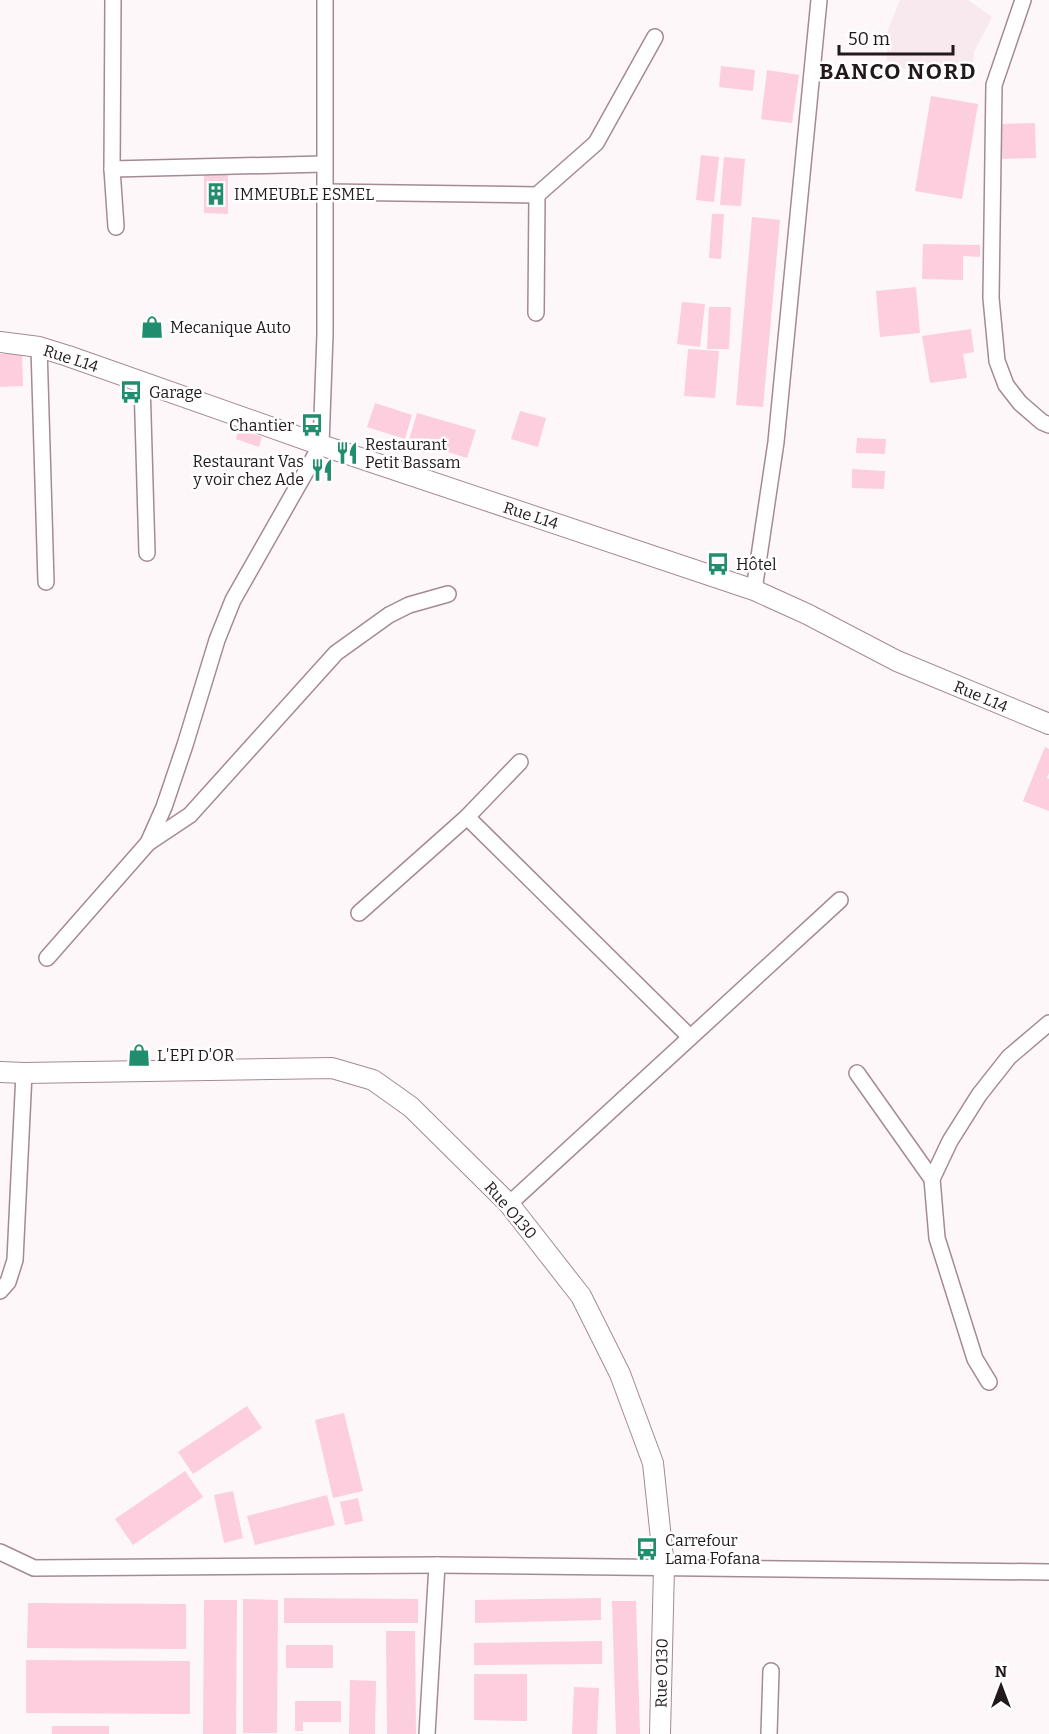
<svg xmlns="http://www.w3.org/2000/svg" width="1049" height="1734" viewBox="0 0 1049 1734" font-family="Bitter,serif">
<rect width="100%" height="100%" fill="#fdf7f9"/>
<!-- built -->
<path fill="#f8e9ee" d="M900,0H968L992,17L974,52L972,77L886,66L888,44L883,42Z"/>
<!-- building -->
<g fill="#fccede">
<path d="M721,66L755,70L753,91L719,87Z"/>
<path d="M767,70L799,75L792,123L761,119Z"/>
<path d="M931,96L978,104L962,199L915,191Z"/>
<path d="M1035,123L1036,158L1002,159L1001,124Z"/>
<path d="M701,155L719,157L714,202L696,200Z"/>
<path d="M724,157L745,159L741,206L720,205Z"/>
<path d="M204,174L228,175V214L204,213Z"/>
<path d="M712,214H724L721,259L709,258Z"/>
<path d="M752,217L780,220L763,407L736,405Z"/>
<path d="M923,244L980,245V257L963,256V280L922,279Z"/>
<path d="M916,287L920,333L880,337L876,291Z"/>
<path d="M682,302L705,304L700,347L677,344Z"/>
<path d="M709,307H731L729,349H707Z"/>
<path d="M971,329L974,352L963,354L967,378L930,383L922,336Z"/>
<path d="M688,349L719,351L715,398L684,396Z"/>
<path d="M0,354H22L23,386L0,387Z"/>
<path d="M375,403L412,415L405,439L367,427Z"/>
<path d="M520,411L546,418L538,447L511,439Z"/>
<path d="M417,413L476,430L467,458L409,440Z"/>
<path d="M239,429L262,437L259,447L236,439Z"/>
<path d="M857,438L886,439L885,454L856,453Z"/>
<path d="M852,469L885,471L884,489L852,488Z"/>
<path d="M1045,747L1049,749V773L1047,778L1049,779V811L1023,801Z"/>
<path d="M247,1406L262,1428L193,1474L178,1452Z"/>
<path d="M344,1413L363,1491L333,1498L315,1420Z"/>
<path d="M185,1471L203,1497L133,1545L115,1519Z"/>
<path d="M233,1491L243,1538L224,1543L214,1495Z"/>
<path d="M327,1495L335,1525L255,1545L247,1516Z"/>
<path d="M358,1498L363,1521L345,1525L340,1502Z"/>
<path d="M284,1598L418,1599V1623H284Z"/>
<path d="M601,1598V1620L475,1623V1600Z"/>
<path d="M243,1599L278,1600L277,1733H243Z"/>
<path d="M204,1600H237L236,1734H203Z"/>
<path d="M612,1601H636L640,1734H616Z"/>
<path d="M28,1603L186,1604V1649L27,1648Z"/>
<path d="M386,1631H415L416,1734H387Z"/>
<path d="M602,1641V1664L474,1665V1643Z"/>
<rect x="286" y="1645" width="47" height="23"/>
<path d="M26,1660L190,1661V1714L26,1713Z"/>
<path d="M474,1674H527V1721L474,1720Z"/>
<path d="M350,1680L376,1681L375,1734H349Z"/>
<path d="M574,1687L599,1688L597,1734H572Z"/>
<path d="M295,1701H341V1722H303V1731H295Z"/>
<rect x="52" y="1726" width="57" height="8"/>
</g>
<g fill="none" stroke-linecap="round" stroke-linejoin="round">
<!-- minor casing -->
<g stroke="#a58a94" stroke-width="18">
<g id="minor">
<path d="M113,0L112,169L116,227"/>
<path d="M1023,0L994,85L991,298L997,361L1006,385L1020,403L1042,422L1049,425"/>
<path d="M112,169L324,164"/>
<path d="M326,192L537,195L596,143L655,37"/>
<path d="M536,313L537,195"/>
<path d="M39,347L46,582"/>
<path d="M142,382L147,553"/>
<path d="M754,590L776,442L819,0"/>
<path d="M467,817L690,1037"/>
<path d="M148,843L190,815L336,653L389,615L409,605L448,594"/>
<path d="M359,913L467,817L520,762"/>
<path d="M47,958L148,843L164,807L185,745L217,640L233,600L321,445L325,334V0"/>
<path d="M857,1073L932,1179"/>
<path d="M509,1204L840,900"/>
<path d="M0,1291L8,1282L15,1260L24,1073"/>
<path d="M989,1382L975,1359L937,1238L932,1179L950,1141L979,1095L1009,1057L1049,1023"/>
<path d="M0,1552L34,1568L437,1565L1049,1572"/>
<path d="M427,1734L437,1565"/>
<path d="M769,1734L771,1671"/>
</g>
</g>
<!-- tertiary casing -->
<g stroke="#a58a94" stroke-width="22">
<g id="tertiary">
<path d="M0,342L39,347L68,356L321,445L754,590L807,614L897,661L1049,724"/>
<path d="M0,1072L24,1073L332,1068L373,1080L411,1107L509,1204L581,1296L620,1374L653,1463L664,1567L660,1734"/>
</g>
</g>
<!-- minor -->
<use href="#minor" stroke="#fff" stroke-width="15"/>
<!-- tertiary -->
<use href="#tertiary" stroke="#fff" stroke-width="20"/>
</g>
<!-- icons -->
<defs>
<g id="building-bare" transform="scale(1.8)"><path d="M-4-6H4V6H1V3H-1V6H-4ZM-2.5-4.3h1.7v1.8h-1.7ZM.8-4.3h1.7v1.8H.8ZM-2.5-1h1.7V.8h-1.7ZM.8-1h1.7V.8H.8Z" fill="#208e6e" stroke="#fff" stroke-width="2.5" paint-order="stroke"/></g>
<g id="shop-bare" transform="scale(1.8)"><path d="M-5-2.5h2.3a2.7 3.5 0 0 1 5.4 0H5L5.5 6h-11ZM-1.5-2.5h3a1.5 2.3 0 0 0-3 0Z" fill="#208e6e" stroke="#fff" stroke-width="2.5" paint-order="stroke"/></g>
<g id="bus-bare" transform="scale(1.8)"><path d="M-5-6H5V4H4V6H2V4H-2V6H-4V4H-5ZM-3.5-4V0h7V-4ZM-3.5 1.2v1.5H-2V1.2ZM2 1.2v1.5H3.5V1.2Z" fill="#208e6e" stroke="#fff" stroke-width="2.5" paint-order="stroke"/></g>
<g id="restaurant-bare" transform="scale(1.8)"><path d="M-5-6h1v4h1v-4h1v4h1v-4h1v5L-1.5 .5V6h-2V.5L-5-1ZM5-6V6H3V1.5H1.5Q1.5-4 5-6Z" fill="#208e6e" stroke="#fff" stroke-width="2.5" paint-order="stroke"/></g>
</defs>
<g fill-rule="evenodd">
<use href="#building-bare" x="216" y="194"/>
<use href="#shop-bare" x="152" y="327"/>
<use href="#bus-bare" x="131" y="392"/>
<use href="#bus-bare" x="312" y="425"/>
<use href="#restaurant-bare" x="347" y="453"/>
<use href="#restaurant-bare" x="322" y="470"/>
<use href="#bus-bare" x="718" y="564"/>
<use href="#shop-bare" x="139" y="1055"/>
<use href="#bus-bare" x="647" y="1549"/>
</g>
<g text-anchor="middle" stroke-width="5" stroke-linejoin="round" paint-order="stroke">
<!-- poi labels -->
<g font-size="16" fill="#23191c" stroke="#fff" text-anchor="start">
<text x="234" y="200">IMMEUBLE ESMEL</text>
<text x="170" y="333">Mecanique Auto</text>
<text x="149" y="398">Garage</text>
<text x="294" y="431" text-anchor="end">Chantier</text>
<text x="365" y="450">Restaurant<tspan x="365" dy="18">Petit Bassam</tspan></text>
<text x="304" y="467" text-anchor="end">Restaurant Vas<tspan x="304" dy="18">y voir chez Ade</tspan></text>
<text x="736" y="570">Hôtel</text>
<text x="157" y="1061">L'EPI D'OR</text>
<text x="665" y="1546">Carrefour<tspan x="665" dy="18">Lama Fofana</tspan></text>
</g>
<!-- street labels -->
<g font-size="16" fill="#23191c" stroke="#fff">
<text transform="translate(71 358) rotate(18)" y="6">Rue L14</text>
<text transform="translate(531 515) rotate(18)" y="6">Rue L14</text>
<text transform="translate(981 696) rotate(23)" y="6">Rue L14</text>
<text transform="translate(511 1210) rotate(49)" y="6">Rue O130</text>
<text transform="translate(661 1673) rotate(-89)" y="6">Rue O130</text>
</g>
<!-- district labels -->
<g font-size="22" font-weight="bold" letter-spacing="1.5" fill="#23191c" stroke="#fff">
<text x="898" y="79">BANCO NORD</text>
</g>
</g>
<!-- north arrow -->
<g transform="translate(1001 1686)" stroke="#ffffff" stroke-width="4.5" paint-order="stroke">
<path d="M0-4.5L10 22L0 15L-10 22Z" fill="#23191c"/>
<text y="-9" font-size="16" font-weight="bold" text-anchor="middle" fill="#23191c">N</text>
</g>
<!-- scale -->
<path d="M839 45v9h114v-9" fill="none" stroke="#23191c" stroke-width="3"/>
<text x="848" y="45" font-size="18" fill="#23191c" stroke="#ffffff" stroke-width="4.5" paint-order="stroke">50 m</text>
</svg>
